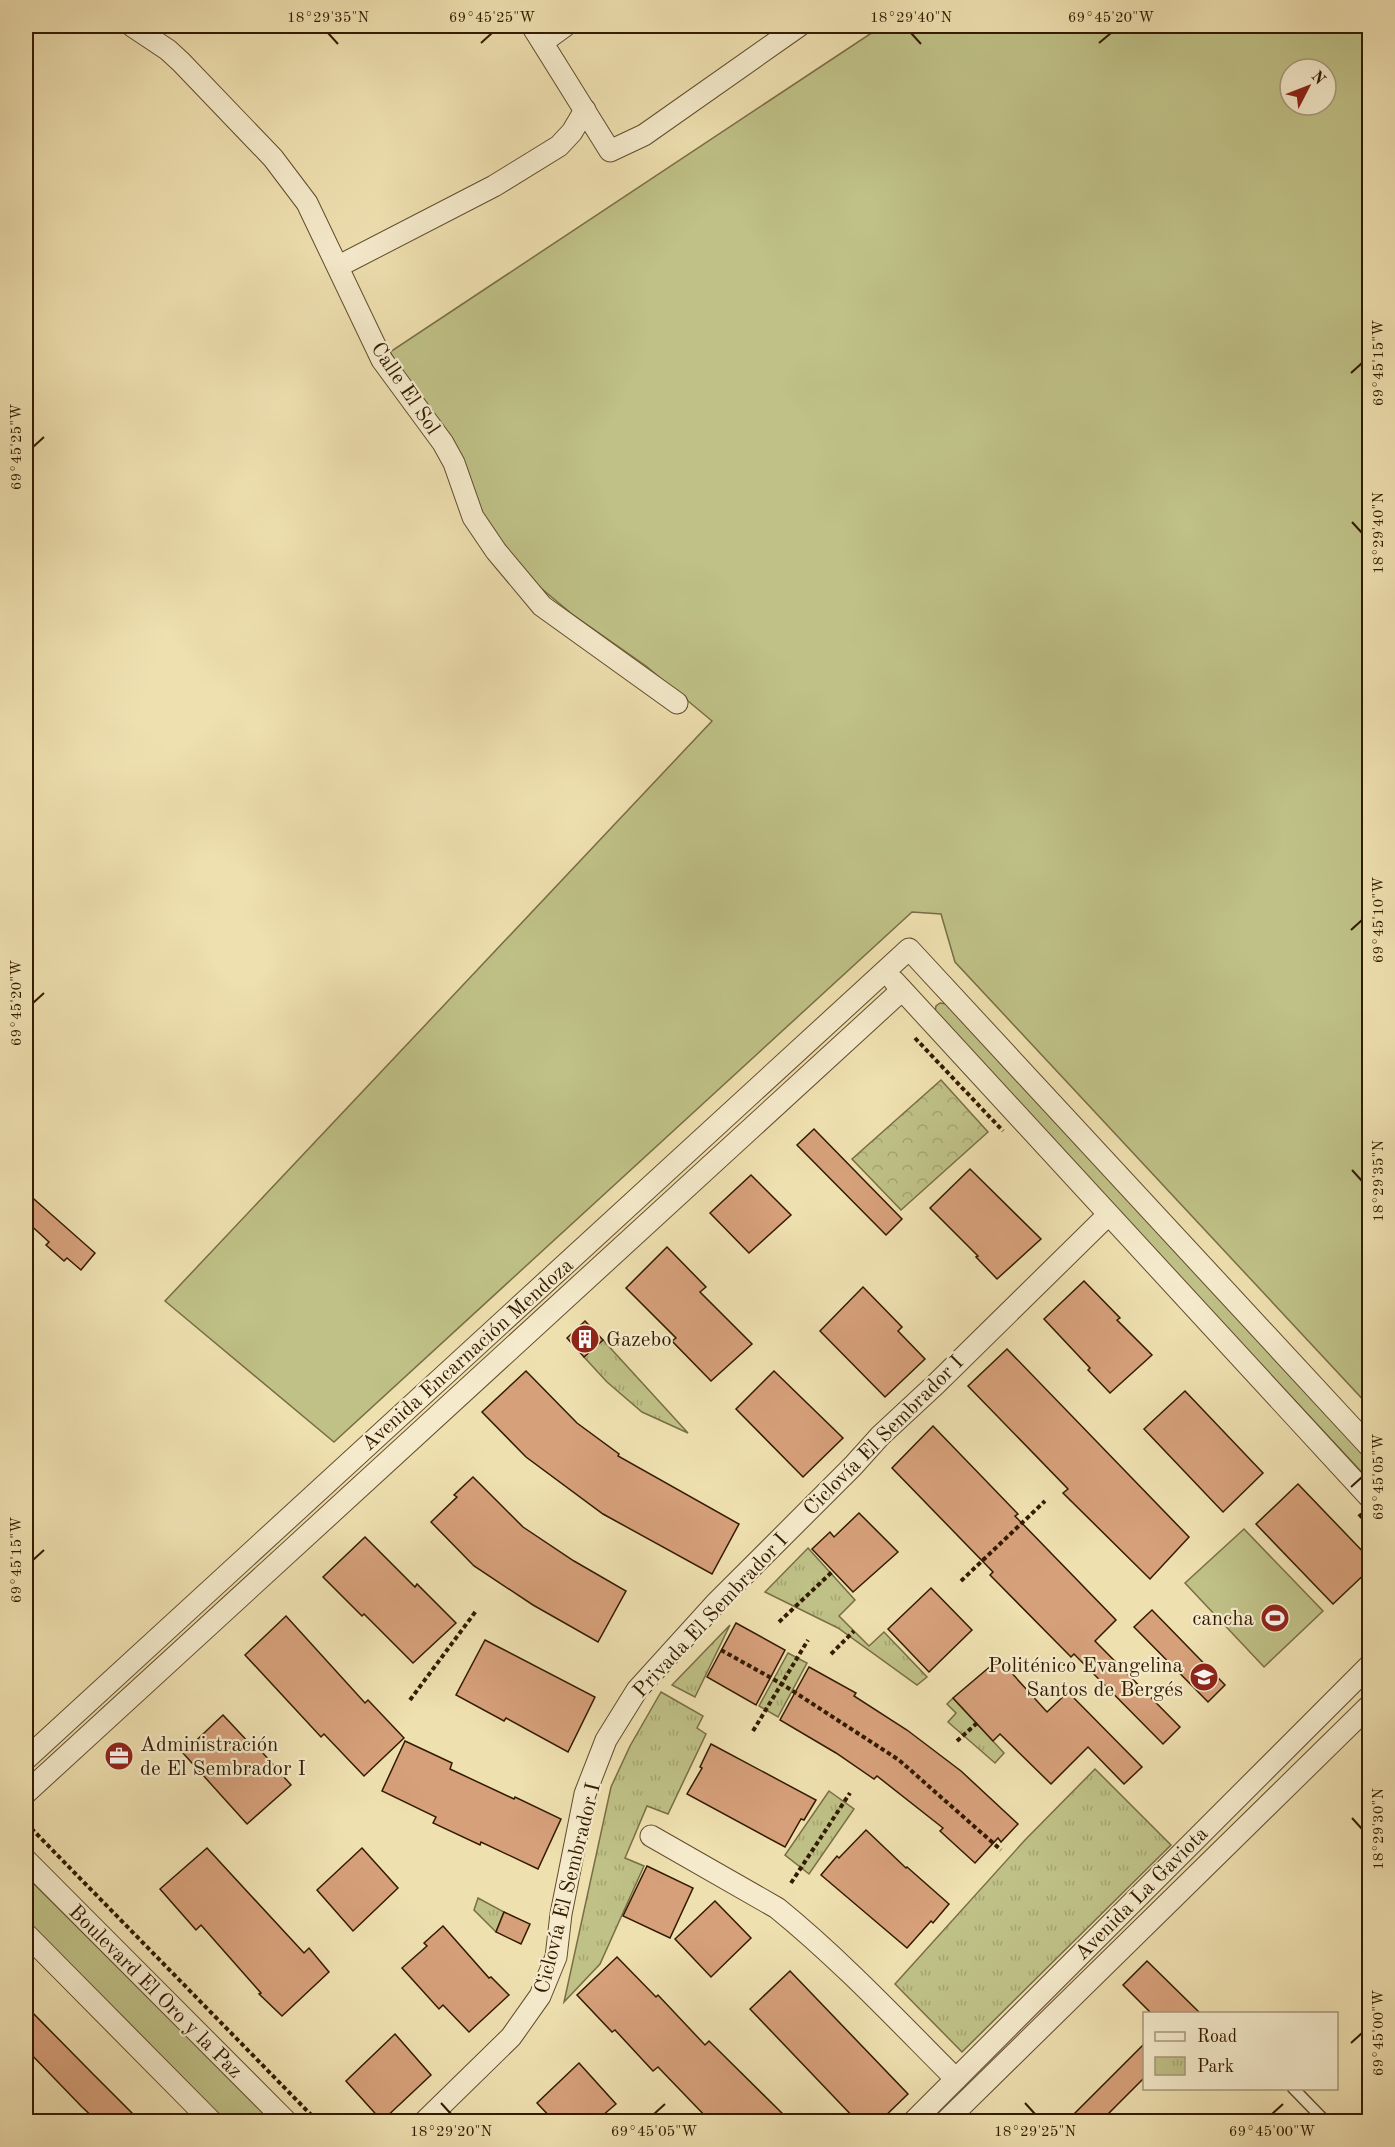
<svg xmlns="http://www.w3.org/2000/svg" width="1395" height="2147" viewBox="0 0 1395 2147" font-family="'Old Standard TT',serif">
<defs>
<pattern id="forest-crowns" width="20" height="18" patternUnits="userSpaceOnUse" patternTransform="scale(1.5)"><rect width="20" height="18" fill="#bfc187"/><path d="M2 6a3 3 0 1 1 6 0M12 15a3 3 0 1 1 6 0" fill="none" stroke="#a5a573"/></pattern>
<pattern id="park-tufts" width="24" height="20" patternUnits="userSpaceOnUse" patternTransform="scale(1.5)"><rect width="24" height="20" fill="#bfc187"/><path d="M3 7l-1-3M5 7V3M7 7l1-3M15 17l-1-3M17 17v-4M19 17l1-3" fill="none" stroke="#a5a573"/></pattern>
</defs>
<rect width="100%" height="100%" fill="#efe0b0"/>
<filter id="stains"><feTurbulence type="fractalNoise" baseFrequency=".00333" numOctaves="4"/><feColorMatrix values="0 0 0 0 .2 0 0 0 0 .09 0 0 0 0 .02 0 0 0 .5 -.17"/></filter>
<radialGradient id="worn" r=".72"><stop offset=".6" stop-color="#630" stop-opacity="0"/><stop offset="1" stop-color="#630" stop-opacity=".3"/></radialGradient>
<!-- grass -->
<g fill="#bfc187" stroke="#796e44" stroke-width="1.5" fill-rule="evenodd">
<path d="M882,26H1369V1406L955,962L941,914L912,912L334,1442L165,1301L712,721L646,666L572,614L524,574L482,522L416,396L390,352ZM1290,69H1326V105H1290Z"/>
<path d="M940,1003L947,1004L952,1007L1369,1460V1480L936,1016L935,1012L936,1006Z"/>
<path d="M1244,1529L1323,1611L1264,1667L1185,1583Z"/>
<path d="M26,1876L272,2121H225L26,1923Z"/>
</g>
<!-- forest -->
<path fill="url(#forest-crowns)" stroke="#796e44" stroke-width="1.5" d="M941,1080L988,1132L901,1210L852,1159Z"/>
<!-- park -->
<g fill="url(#park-tufts)" stroke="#796e44" stroke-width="1.5">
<path d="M603,1340L688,1433L642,1412L607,1382L584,1357Z"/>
<path d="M808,1548L855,1600L839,1616L869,1646L884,1632L927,1677L917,1685L838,1628L765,1592Z"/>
<path d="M730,1625L695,1697L672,1685Z"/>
<path d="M788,1653L807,1663L778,1717L759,1706Z"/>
<path d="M661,1692L703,1716L697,1728L706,1734L668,1814L647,1806L625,1858L644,1866L600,1964L564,2002L611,1787L630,1746Z"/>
<path d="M953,1698L1004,1753L995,1763L948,1722L956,1713L947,1704Z"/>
<path d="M1095,1769L1171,1845L962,2052L895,1984L1025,1840Z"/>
<path d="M829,1791L854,1809L809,1874L785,1855Z"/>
<path d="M478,1898L504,1912L496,1932L474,1910Z"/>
</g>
<!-- building -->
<g fill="#d6a07a" stroke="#331b00" stroke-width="1.5">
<path d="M814,1129L902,1219L886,1235L797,1145Z"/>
<path d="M970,1169L1041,1239L997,1279L976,1257L978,1256L930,1208Z"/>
<path d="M751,1175L791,1215L749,1253L710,1213Z"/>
<path d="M26,1192L95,1253L81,1270L67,1258L64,1261L46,1245L49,1242L26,1221Z"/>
<path d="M667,1247L706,1287L700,1292L752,1344L711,1381L672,1341L676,1338L626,1288Z"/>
<path d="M1084,1281L1120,1318L1117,1320L1152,1355L1110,1393L1088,1370L1090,1368L1044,1319Z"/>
<path d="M863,1287L902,1327L898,1331L925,1359L885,1397L820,1331Z"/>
<path d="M585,1321L603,1340L584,1357L567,1338Z"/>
<path d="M1007,1349L1189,1537L1150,1579L1063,1493L1068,1489L968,1386Z"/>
<path d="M526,1371L577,1423L619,1454L618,1456L739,1524L712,1574L603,1514L526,1457L482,1412Z"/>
<path d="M774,1371L843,1438L803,1477L736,1409Z"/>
<path d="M1185,1391L1263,1473L1223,1512L1144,1429Z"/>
<path d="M933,1426L1018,1514L1015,1516L1116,1620L1095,1641L1180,1727L1163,1744L1074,1654L1071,1657L990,1575L993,1572L892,1468Z"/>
<path d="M473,1477L523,1527L574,1561L626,1591L598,1642L533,1605L474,1566L431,1522L457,1497L454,1495Z"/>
<path d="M1298,1484L1370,1559V1569L1333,1604L1256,1524Z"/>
<path d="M859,1513L898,1552L853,1592L812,1549L830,1532L834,1537Z"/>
<path d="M365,1537L415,1587L417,1584L456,1623L413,1663L364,1614L362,1616L323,1577Z"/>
<path d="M931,1588L972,1630L929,1672L888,1629Z"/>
<path d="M1152,1610L1225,1685L1208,1702L1134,1627Z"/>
<path d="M286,1616L365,1703L368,1700L404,1738L364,1776L324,1734L321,1737L245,1655Z"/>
<path d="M736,1623L785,1650L756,1705L707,1677Z"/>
<path d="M485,1640L595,1697L568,1752L506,1718L504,1721L456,1695Z"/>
<path d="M999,1659L1047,1712L1068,1692L1142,1767L1124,1784L1088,1747L1051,1784L1000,1734L993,1741L953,1698Z"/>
<path d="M809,1667L856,1693L854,1696L907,1730L961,1771L1018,1824L1001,1842L998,1838L975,1863L940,1831L943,1828L877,1776L874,1779L836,1753L780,1720Z"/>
<path d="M223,1715L252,1746L255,1744L291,1785L247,1824L183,1753Z"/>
<path d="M405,1741L452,1763L450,1769L514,1799L515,1797L561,1819L538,1869L481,1842L480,1845L433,1823L436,1817L382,1791Z"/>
<path d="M711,1744L816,1800L804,1820L801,1819L785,1847L687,1794L702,1768L700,1767Z"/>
<path d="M866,1830L906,1868L907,1867L949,1904L933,1923L931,1921L907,1948L821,1875L837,1856L839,1858Z"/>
<path d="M207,1848L304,1953L309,1948L329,1972L282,2016L259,1994L261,1993L201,1925L196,1930L160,1889Z"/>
<path d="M362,1848L398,1888L353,1931L317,1890Z"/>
<path d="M647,1866L693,1888L670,1938L623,1916Z"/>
<path d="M715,1901L751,1938L711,1977L675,1939Z"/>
<path d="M504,1912L530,1924L521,1944L496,1932Z"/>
<path d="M443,1926L489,1978L491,1977L509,1995L469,2032L443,2005L439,2009L402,1968L427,1946L424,1943Z"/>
<path d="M617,1957L656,1997L658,1995L705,2045L709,2041L790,2121H710L658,2067L653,2071L615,2030L612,2032L577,1995Z"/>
<path d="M1147,1961L1200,2013H1151L1123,1985Z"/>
<path d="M790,1971L908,2094L880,2121H857L750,2009Z"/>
<path d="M26,2006L93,2074L140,2121H97L82,2107L26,2049Z"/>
<path d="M395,2034L431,2075L382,2121L346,2081Z"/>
<path d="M1144,2044V2078L1101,2121H1067Z"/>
<path d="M579,2063L616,2104L596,2121H554L537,2103Z"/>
</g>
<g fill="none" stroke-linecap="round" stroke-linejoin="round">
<!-- lane casing -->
<g stroke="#624c2c" stroke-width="13">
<path id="lane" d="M1293,2088L1326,2122"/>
</g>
<!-- street casing -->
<g stroke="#624c2c" stroke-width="23">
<g id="street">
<path d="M132,26L168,50L181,62L273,158L307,203L382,360L443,443L454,463L473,517L496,551L542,606L677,703"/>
<path d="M532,26L610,151L644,135L799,26"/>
<path d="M543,42L565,26"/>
<path d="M339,266L494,186L559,146L572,132L585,110"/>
<path d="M894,981L1370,1498"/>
<path d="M26,1759L909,949L1370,1447"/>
<path d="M26,1793L902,990"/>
<path d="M651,1836L777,1908C841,1960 898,2021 956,2079"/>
<path d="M26,1860L287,2122"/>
<path d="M26,1934L212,2122"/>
<path d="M424,2122L511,2037L540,1996L556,1957L561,1914L585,1794L606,1740L637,1690L715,1604L853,1466L880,1436L936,1384L1108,1215"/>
<path d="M913,2122L1370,1665"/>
<path d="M945,2122L1370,1705"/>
</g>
</g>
<!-- path -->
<g stroke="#331b00" stroke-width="4" stroke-dasharray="4.5 3" stroke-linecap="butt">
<path d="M915,1038L1003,1131"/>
<path d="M1359,1514L1370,1526"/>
<path d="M961,1581L1045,1501"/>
<path d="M779,1622L833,1571"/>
<path d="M721,1650L782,1684L899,1760L1001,1850"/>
<path d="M831,1654L854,1631"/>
<path d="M410,1700L476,1611"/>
<path d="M753,1731L808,1640"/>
<path d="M957,1741L977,1723"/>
<path d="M26,1823L318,2122"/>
<path d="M791,1883L850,1793"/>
</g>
<!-- lane -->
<use href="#lane" stroke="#f5ebcc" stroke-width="10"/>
<!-- street -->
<use href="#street" stroke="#f5ebcc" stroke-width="21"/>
</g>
<!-- ticks -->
<path fill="none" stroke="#331b00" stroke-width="2" d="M328,33L338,44M911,33L921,44M481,43L492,33M1099,43L1111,33M1351,373L1362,363M33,447L44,437M1352,522L1362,533M1351,930L1362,920M33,1003L44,993M1352,1170L1362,1181M1351,1487L1362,1477M33,1560L44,1550M1352,1818L1362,1829M1351,2043L1362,2033M441,2103L451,2114M1025,2103L1035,2114M654,2114L665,2104M1272,2114L1283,2104"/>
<!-- icons -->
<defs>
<g id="building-disc" transform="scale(1.5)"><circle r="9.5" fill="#8f2418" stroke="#f5ebcc"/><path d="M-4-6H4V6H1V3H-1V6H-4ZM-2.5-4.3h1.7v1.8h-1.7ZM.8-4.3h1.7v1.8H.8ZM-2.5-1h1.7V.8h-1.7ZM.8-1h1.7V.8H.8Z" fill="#fff"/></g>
<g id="stadium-disc" transform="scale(1.5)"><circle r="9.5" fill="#8f2418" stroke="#f5ebcc"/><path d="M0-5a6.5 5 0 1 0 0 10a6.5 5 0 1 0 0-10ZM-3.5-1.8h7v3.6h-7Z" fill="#fff"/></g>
<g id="school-disc" transform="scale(1.5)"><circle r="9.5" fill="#8f2418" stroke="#f5ebcc"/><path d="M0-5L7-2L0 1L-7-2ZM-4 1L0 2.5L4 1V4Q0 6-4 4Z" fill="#fff"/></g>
<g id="office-disc" transform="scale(1.5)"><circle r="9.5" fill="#8f2418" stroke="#f5ebcc"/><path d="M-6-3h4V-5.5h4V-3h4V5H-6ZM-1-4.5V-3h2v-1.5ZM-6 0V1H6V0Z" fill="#fff"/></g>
</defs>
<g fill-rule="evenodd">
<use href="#building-disc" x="585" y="1339"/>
<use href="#stadium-disc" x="1275" y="1618"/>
<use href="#school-disc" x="1204" y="1677"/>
<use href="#office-disc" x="119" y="1756"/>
</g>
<g text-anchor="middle" stroke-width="4.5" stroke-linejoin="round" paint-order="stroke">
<!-- street labels -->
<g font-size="21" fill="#331b00" stroke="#f5ebcc">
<text transform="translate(406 388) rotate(56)" y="7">Calle El Sol</text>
<text transform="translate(467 1354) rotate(-42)" y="7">Avenida Encarnación Mendoza</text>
<text transform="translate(883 1435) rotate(-45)" y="7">Ciclovía El Sembrador I</text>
<text transform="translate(710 1615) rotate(-47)" y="7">Privada El Sembrador I</text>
<text transform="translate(567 1888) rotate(-76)" y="7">Ciclovía El Sembrador I</text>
<text transform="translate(1141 1893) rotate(-45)" y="7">Avenida La Gaviota</text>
<text transform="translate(156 1991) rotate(45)" y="7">Boulevard El Oro y la Paz</text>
</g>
<!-- poi labels -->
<g font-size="21" fill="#331b00" stroke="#f5ebcc" text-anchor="start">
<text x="606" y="1346">Gazebo</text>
<text x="1254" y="1625" text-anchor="end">cancha</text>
<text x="1183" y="1672" text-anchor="end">Politénico Evangelina<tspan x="1183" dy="24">Santos de Bergés</tspan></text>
<text x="140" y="1751">Administración<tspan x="140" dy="24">de El Sembrador I</tspan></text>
</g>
</g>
<!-- margin -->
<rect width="1395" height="2147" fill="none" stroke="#efe0b0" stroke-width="66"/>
<!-- legend -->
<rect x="1143" y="2012" width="195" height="78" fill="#f5ebcc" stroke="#a7987a" stroke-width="1.5"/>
<rect x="1155" y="2032" width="30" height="9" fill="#f5ebcc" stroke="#a7987a" stroke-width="1.5"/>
<text x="1197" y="2042" font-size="18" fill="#331b00">Road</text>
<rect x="1155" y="2057" width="30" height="18" fill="url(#park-tufts)" stroke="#a7987a" stroke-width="1.5"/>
<text x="1197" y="2072" font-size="18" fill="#331b00">Park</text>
<!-- north arrow -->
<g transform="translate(1308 87) rotate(48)"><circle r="28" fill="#f5ebcc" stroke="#a7987a" stroke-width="1.5"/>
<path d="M0-4.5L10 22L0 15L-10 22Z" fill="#8f2418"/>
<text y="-9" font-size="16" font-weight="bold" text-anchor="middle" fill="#331b00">N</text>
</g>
<rect x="33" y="33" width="1329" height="2081" fill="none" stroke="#331b00" stroke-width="2"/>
<g font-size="15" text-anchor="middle" fill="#331b00">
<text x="328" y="22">18°29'35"N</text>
<text x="492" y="22">69°45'25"W</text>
<text x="911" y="22">18°29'40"N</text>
<text x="1111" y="22">69°45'20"W</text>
<text transform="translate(1378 363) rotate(-90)" y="5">69°45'15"W</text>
<text transform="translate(16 447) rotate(-90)" y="5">69°45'25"W</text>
<text transform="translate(1378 533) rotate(-90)" y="5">18°29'40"N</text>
<text transform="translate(1378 920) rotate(-90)" y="5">69°45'10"W</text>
<text transform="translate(16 1003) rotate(-90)" y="5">69°45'20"W</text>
<text transform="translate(1378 1181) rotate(-90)" y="5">18°29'35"N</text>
<text transform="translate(1378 1477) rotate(-90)" y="5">69°45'05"W</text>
<text transform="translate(16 1560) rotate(-90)" y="5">69°45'15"W</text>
<text transform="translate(1378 1829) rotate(-90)" y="5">18°29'30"N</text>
<text transform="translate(1378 2033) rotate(-90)" y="5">69°45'00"W</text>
<text x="451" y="2136">18°29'20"N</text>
<text x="654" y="2136">69°45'05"W</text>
<text x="1035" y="2136">18°29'25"N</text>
<text x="1272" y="2136">69°45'00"W</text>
</g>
<rect width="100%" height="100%" filter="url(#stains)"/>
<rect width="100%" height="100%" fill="url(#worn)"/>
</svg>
